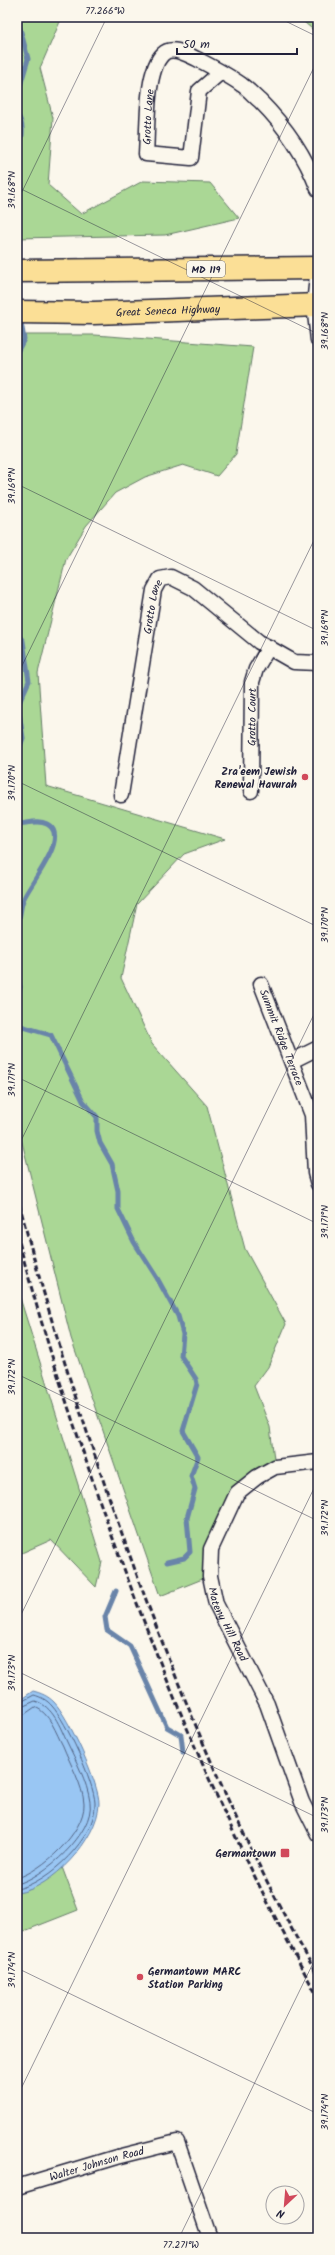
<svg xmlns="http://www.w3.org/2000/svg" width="335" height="2255" viewBox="0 0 335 2255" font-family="Kalam,sans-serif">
<rect width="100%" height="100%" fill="#fbf7ec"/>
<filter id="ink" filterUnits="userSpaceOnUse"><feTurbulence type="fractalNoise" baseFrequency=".025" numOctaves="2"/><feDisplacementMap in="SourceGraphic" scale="8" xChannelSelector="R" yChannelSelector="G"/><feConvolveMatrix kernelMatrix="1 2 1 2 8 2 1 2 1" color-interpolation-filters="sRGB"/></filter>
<g filter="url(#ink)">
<!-- green -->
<g fill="#aad795" stroke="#667c68">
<path d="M17,17H62L40,68L53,118L48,185L81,214L143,181L210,183L239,218L165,235L17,238Z"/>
<path d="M298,17H318V34Z"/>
<path d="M17,335H95L253,347L236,454L217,476L183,465L145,477L115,493L86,526L66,559L38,673L46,786L225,839L184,854L137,904L121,978L152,1044L207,1106L245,1249L286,1324L268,1367L254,1386L270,1427L275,1467L257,1477L218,1530L210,1576L160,1596L71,1338L17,1122Z"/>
<path d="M17,1288L102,1562L96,1587L51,1540L17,1555Z"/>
<path d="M62,1867L78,1910L17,1934V1893L31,1889Z"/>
</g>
<!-- water -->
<path fill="#99c6f3" stroke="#6984a9" d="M33,1691C41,1693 48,1696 54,1702C68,1716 100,1785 99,1804C98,1839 51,1889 17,1893V1702Z"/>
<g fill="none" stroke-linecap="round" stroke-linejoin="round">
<!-- shore -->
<g stroke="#526485" stroke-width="1">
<path d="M17,1704L34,1695C41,1697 47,1700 52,1706C66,1721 94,1782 95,1803C97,1837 48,1883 17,1889"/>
<path d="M17,1709L35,1701C53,1706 60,1727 67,1742C76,1761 87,1781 90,1802C95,1833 44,1877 17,1884"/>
<path d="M17,1715L25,1714L35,1707C50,1713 56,1733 63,1746C70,1764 83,1785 84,1804C85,1832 42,1871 17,1878"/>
</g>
<!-- stream -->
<g stroke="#6984a9" stroke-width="5">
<path d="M17,96L28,59L17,17"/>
<path d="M17,114C23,123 25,137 17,146"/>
<path d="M17,352L24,339L20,318"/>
<path d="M17,634L23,641L29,681L18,705L23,738L17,754"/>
<path d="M17,824C27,824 38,819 47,824C71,836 31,882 24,898C20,906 21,916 17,924"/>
<path d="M17,972L20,987L17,998"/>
<path d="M17,1025L51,1035L83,1101L97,1117V1131L100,1143L112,1164L118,1191V1209L134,1242L157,1278L178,1316L183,1334L181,1356L196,1379L197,1384L183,1431L198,1457L191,1476L195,1489L187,1518L190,1552L184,1558L167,1562"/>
<path d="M116,1591L105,1617L107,1630L130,1646L167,1727L181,1735L183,1752"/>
</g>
<!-- street casing -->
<g stroke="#22223b" stroke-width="17">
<g id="street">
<path id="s1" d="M221,72L199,91L191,158L146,154C148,129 145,71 163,54C172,45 188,55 197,59C212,67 228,75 242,85C248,89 254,96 260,101C286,127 305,155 318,189"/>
<path d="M318,266L314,305L318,340"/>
<path id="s2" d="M251,791L252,682L256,669L269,647"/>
<path id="s3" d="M121,795L154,590L160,579L171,577L193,588L259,642L294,662L318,663"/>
<path id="s4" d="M261,984L312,1115L315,1173L318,1184"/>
<path d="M292,1061L318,1048"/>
<path id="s5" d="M318,1462L275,1467L257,1477L237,1493L211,1549L210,1576L216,1604L267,1704L302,1802L318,1834"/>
<path id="s6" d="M17,2187L117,2157L177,2142L210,2238"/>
</g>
</g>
<!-- primary casing -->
<g stroke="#22223b" stroke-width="25">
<g id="primary">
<path d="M17,271L318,268"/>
<path id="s7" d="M17,312L94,313L318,305"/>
</g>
</g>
<!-- street -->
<use href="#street" stroke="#fbf7ec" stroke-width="14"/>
<!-- primary -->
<use href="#primary" stroke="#fbdf96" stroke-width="22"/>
<!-- rail -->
<g stroke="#22223b" stroke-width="3" stroke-dasharray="6 3" stroke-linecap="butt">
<path d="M17,1195C52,1331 96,1465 145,1597C194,1727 248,1855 318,1976"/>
<path d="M17,1234C40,1324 70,1414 100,1502C160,1673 230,1840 318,1997"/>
</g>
</g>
</g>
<!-- ticks -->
<path fill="none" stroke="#22223b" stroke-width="1" stroke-opacity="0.45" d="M277,17L318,37M17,187L318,334M17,202L107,17M17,484L318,631M17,676L318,59M17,781L318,927M17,1077L318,1224M17,1149L318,532M17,1374L318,1521M17,1623L318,1006M17,1671L318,1818M17,1968L318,2114M17,2097L318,1480M179,2238L318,1953"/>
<!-- markers -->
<g fill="#d1495b" stroke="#fbf7ec" stroke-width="1.5">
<circle cx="305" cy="777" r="4"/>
<rect x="280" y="1848" width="10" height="10" rx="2"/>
<circle cx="140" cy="1977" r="4"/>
</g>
<g text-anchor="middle" stroke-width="3" stroke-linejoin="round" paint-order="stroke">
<!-- shield labels -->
<rect fill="#fbf7ec" stroke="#636270" stroke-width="1" x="187" y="261" width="38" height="16" rx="3"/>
<g font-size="10" font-weight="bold" fill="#22223b">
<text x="206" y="273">MD 119</text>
</g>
<!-- street labels -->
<g font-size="11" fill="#22223b" stroke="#fbf7ec">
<text dy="4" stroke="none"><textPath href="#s1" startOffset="179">Grotto Lane</textPath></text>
<text dy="4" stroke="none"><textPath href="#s7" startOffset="151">Great Seneca Highway</textPath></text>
<text dy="4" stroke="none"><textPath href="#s3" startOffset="191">Grotto Lane</textPath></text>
<text dy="4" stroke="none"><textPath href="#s2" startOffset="74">Grotto Court</textPath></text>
<text dy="4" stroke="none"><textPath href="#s4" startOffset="57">Summit Ridge Terrace</textPath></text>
<text dy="4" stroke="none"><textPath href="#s5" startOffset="230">Mateny Hill Road</textPath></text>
<text dy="4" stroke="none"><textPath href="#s6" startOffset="83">Walter Johnson Road</textPath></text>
</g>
<!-- poi labels -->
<g font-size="11" font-weight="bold" fill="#22223b" stroke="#fbf7ec" text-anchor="end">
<text x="297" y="775">Zra'eem Jewish<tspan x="297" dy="13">Renewal Havurah</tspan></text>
<text x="276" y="1857">Germantown</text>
<text x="148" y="1975" text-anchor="start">Germantown MARC<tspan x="148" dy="13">Station Parking</tspan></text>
</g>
</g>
<!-- margin -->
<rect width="335" height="2255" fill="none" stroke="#fbf7ec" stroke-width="44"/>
<!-- north arrow -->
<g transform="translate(285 2205) rotate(206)"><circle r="19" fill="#fbf7ec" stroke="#a4a2a5"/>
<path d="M0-3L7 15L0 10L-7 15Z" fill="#d1495b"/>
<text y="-6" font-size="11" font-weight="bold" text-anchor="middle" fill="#22223b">N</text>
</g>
<!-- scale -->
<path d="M177 48v6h120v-6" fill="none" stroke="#22223b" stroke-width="2"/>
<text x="183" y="48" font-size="12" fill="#22223b" stroke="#fbf7ec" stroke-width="3" paint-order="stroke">50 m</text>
<rect x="22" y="22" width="291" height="2211" fill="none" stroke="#22223b" stroke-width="1.5"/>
<g font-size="10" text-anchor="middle" fill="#22223b">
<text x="105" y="14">77.266°W</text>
<text transform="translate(11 190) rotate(-90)" y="4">39.168°N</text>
<text transform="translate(324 331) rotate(-90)" y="4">39.168°N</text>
<text transform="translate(11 486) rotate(-90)" y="4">39.169°N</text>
<text transform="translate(324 628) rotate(-90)" y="4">39.169°N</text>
<text transform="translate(11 783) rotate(-90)" y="4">39.170°N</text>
<text transform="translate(324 925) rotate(-90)" y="4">39.170°N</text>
<text transform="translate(11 1080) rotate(-90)" y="4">39.171°N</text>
<text transform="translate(324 1222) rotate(-90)" y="4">39.171°N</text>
<text transform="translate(11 1377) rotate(-90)" y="4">39.172°N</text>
<text transform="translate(324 1518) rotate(-90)" y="4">39.172°N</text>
<text transform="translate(11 1673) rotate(-90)" y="4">39.173°N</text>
<text transform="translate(324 1815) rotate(-90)" y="4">39.173°N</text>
<text transform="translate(11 1970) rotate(-90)" y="4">39.174°N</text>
<text transform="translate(324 2112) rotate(-90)" y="4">39.174°N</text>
<text x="181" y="2248">77.271°W</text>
</g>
</svg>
